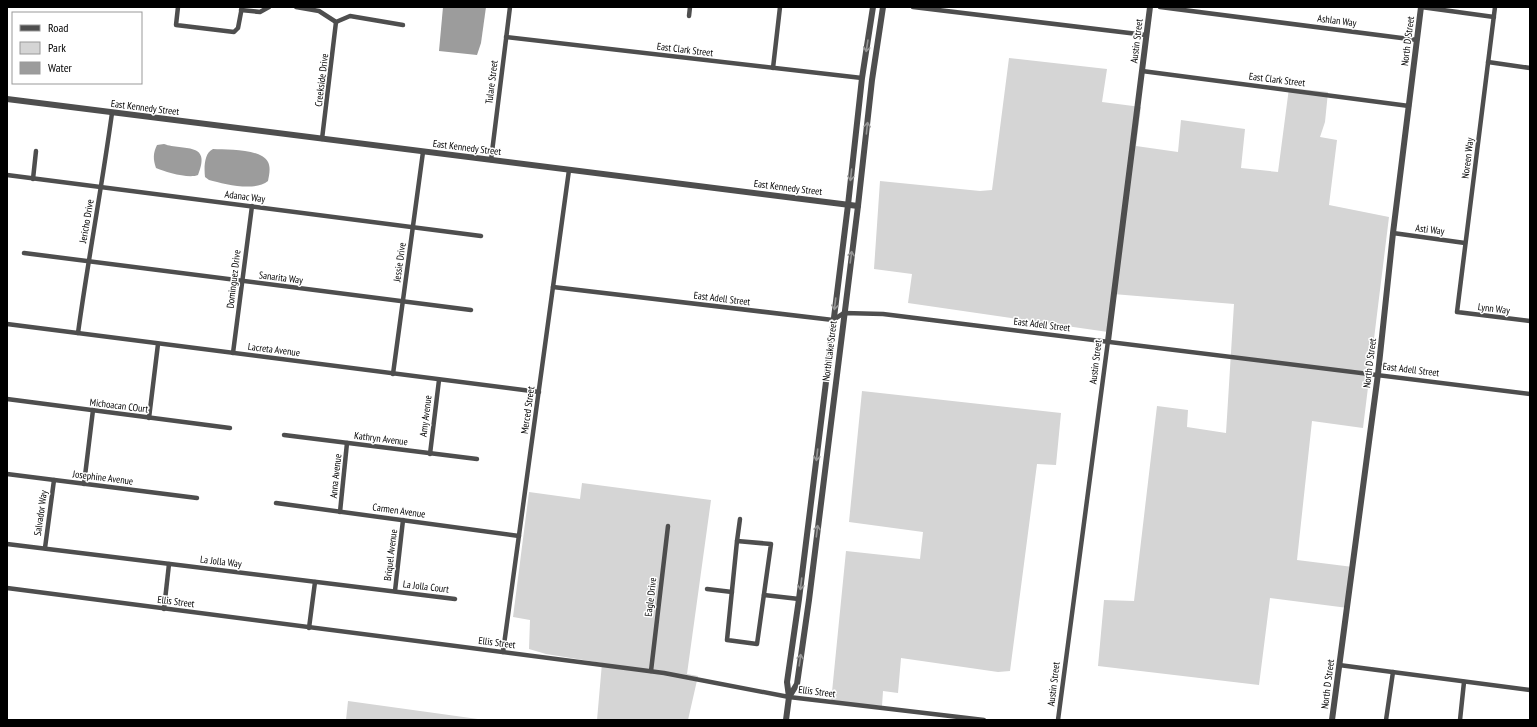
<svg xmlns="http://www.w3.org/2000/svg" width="1537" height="727" viewBox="0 0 1537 727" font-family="'PT Sans Narrow',sans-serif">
<rect width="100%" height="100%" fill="#fff"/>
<!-- green -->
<g fill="#d5d5d5">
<path d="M1009,58L1107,69L1102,102L1141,107L1136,146L1178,152L1181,120L1245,129L1241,168L1278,172L1289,88L1328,92L1325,122L1320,137L1337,140L1329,205L1389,217L1363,428L1312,421L1297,560L1353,567L1348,608L1270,598L1259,685L1098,666L1104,600L1134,601L1157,406L1188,410L1187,427L1226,433L1234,304L1113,294L1108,332L908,303L912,274L874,269L880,181L980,191L992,190Z"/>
<path d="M862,391L1061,413L1056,465L1037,464L1010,671L998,672L901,658L898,693L883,691L882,706L831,702L846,551L920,559L923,532L849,522Z"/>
<path d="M582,483L711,500L687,674L698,676L688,720H597L602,663L546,654L529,649L530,620L513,617L529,492L580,499Z"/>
<path d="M348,701L485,720H346Z"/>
</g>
<!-- water -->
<g fill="#9c9c9c">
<path d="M443,7H486L481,43L477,55L439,51Z"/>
<path d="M164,144C183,151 212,141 198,175C189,179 165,172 156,168C153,159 153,153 157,145Z"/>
<path d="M213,149C227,150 260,148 268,162C271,168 269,175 268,181C255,192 224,184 209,180L205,177C204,168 204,153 213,149Z"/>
</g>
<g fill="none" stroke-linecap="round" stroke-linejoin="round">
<!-- minor -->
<g stroke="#4e4e4e" stroke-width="4.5">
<path d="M178,7L176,25L234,32L238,28L242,7"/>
<path d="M296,7L319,11L336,22L350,16L403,25"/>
<path d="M913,7L1146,35"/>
<path d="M1160,7L1417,40"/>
<path d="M1421,7L1494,17"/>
<path d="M1495,7L1457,312L1530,321"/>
<path d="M241,10L260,12L269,7"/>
<path d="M689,16L690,7"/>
<path d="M506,37L862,78"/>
<path d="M1488,62L1530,68"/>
<path d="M773,68L780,7"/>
<path d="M1142,71L1409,106"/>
<path d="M322,139L336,22"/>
<path d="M491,160L510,7"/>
<path d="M7,175L481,236"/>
<path d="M33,179L36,151"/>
<path d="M1393,233L1465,243"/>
<path d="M24,253L471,310"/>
<path d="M553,287L833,320L844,313L883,314L1530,394"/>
<path d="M7,324L539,392"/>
<path d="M78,333C88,260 102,186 112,113"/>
<path d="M233,353L252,206"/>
<path d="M393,374L423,152"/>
<path d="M7,399L230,428"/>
<path d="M149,418L158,344"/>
<path d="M284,435L477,459"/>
<path d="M430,454L439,380"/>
<path d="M7,474L197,498"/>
<path d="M84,484L93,410"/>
<path d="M276,503L519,536"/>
<path d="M340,512L347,443"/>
<path d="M737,541L771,544L757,644L727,640Z"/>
<path d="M737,541L740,519"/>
<path d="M7,544L455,599"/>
<path d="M45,548L54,480"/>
<path d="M7,588L664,673L789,697L984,720"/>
<path d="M707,589L732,592"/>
<path d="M395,591L403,520"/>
<path d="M764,595L799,599"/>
<path d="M164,609L169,564"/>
<path d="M309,628L315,582"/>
<path d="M503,652L569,170"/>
<path d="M1339,665L1530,690"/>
<path d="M651,671L668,526"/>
<path d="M1058,720L1108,341"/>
<path d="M1386,720L1393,672"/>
<path d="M1460,720L1464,682"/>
</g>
<!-- tertiary -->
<g stroke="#4e4e4e" stroke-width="6">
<path d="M7,99L858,206"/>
<path d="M1108,341L1150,7"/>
<path d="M789,697L797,684L809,600L858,206L872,80L883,7"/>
<path d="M786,720L789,697L787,682L799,599L848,205L862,78L873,7"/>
<path d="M1332,720L1378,374L1393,233L1421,7"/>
</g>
</g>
<!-- one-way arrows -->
<defs><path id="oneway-shaft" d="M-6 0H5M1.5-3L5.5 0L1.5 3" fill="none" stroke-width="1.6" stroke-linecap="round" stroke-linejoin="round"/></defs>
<g stroke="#959595">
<use href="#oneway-shaft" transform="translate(867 46) rotate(99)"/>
<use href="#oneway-shaft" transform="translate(867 128) rotate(-84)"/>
<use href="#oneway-shaft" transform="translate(851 175) rotate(96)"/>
<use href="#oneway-shaft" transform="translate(851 257) rotate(-82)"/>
<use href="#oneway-shaft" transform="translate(835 304) rotate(97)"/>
<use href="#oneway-shaft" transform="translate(817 455) rotate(97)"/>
<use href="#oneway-shaft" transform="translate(817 531) rotate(-83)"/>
<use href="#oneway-shaft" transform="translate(801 584) rotate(97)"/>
<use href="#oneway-shaft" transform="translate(800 660) rotate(-82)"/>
</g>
<g text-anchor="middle" stroke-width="3" stroke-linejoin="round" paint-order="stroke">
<!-- street labels -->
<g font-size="10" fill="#000" stroke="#fff">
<text transform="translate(1337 20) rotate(7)" y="4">Ashlan Way</text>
<text transform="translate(1136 41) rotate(-83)" y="4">Austin Street</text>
<text transform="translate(1407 41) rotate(-83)" y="4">North D Street</text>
<text transform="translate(685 49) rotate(7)" y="4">East Clark Street</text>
<text transform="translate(1277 79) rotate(7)" y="4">East Clark Street</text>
<text transform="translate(321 80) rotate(-83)" y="4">Creekside Drive</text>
<text transform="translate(491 82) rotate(-83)" y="4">Tulare Street</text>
<text transform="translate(145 107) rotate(7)" y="4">East Kennedy Street</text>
<text transform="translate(467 147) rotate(7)" y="4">East Kennedy Street</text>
<text transform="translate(1467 158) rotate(-83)" y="4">Noreen Way</text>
<text transform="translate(788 187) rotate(7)" y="4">East Kennedy Street</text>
<text transform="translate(245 196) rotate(7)" y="4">Adanac Way</text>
<text transform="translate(86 221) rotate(-80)" y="4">Jericho Drive</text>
<text transform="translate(1430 229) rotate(7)" y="4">Asti Way</text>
<text transform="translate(399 262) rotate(-82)" y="4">Jessie Drive</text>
<text transform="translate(281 277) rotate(7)" y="4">Sanarita Way</text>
<text transform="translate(233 279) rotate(-83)" y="4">Dominguez Drive</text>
<text transform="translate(722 298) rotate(7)" y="4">East Adell Street</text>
<text transform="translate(1494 308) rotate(7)" y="4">Lynn Way</text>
<text transform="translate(1042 324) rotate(7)" y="4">East Adell Street</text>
<text transform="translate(274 349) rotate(7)" y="4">Lacreta Avenue</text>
<text transform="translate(829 351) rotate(-83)" y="4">North Lake Street</text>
<text transform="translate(1095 362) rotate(-83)" y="4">Austin Street</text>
<text transform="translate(1369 363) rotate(-83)" y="4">North D Street</text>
<text transform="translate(1411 369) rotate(7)" y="4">East Adell Street</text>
<text transform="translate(119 405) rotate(7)" y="4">Michoacan COurt</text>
<text transform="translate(527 410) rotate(-82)" y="4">Merced Street</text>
<text transform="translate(425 416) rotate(-83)" y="4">Amy Avenue</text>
<text transform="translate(381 438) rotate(7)" y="4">Kathryn Avenue</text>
<text transform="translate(335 476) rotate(-84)" y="4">Anna Avenue</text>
<text transform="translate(103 477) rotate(7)" y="4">Josephine Avenue</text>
<text transform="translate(399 510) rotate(8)" y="4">Carmen Avenue</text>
<text transform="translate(40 513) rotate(-82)" y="4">Salvador Way</text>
<text transform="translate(390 555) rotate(-83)" y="4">Briquel Avenue</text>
<text transform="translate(221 561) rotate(7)" y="4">La Jolla Way</text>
<text transform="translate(426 586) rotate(7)" y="4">La Jolla Court</text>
<text transform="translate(650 597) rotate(-83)" y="4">Eagle Drive</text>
<text transform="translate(176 601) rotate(7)" y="4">Ellis Street</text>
<text transform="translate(497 642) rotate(7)" y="4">Ellis Street</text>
<text transform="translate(1053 684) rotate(-83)" y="4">Austin Street</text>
<text transform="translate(1327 684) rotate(-83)" y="4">North D Street</text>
<text transform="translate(817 691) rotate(7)" y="4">Ellis Street</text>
</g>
</g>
<!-- border -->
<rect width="1537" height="727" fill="none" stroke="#000000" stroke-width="16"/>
<!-- legend -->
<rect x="12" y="12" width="130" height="72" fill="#ffffff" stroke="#999999"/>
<rect x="20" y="25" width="20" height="6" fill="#4e4e4e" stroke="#999999"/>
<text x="48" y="32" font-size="12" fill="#000000">Road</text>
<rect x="20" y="42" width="20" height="12" fill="#d5d5d5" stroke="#999999"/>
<text x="48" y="52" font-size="12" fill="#000000">Park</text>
<rect x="20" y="62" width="20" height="12" fill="#9c9c9c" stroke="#999999"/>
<text x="48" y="72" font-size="12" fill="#000000">Water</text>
</svg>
